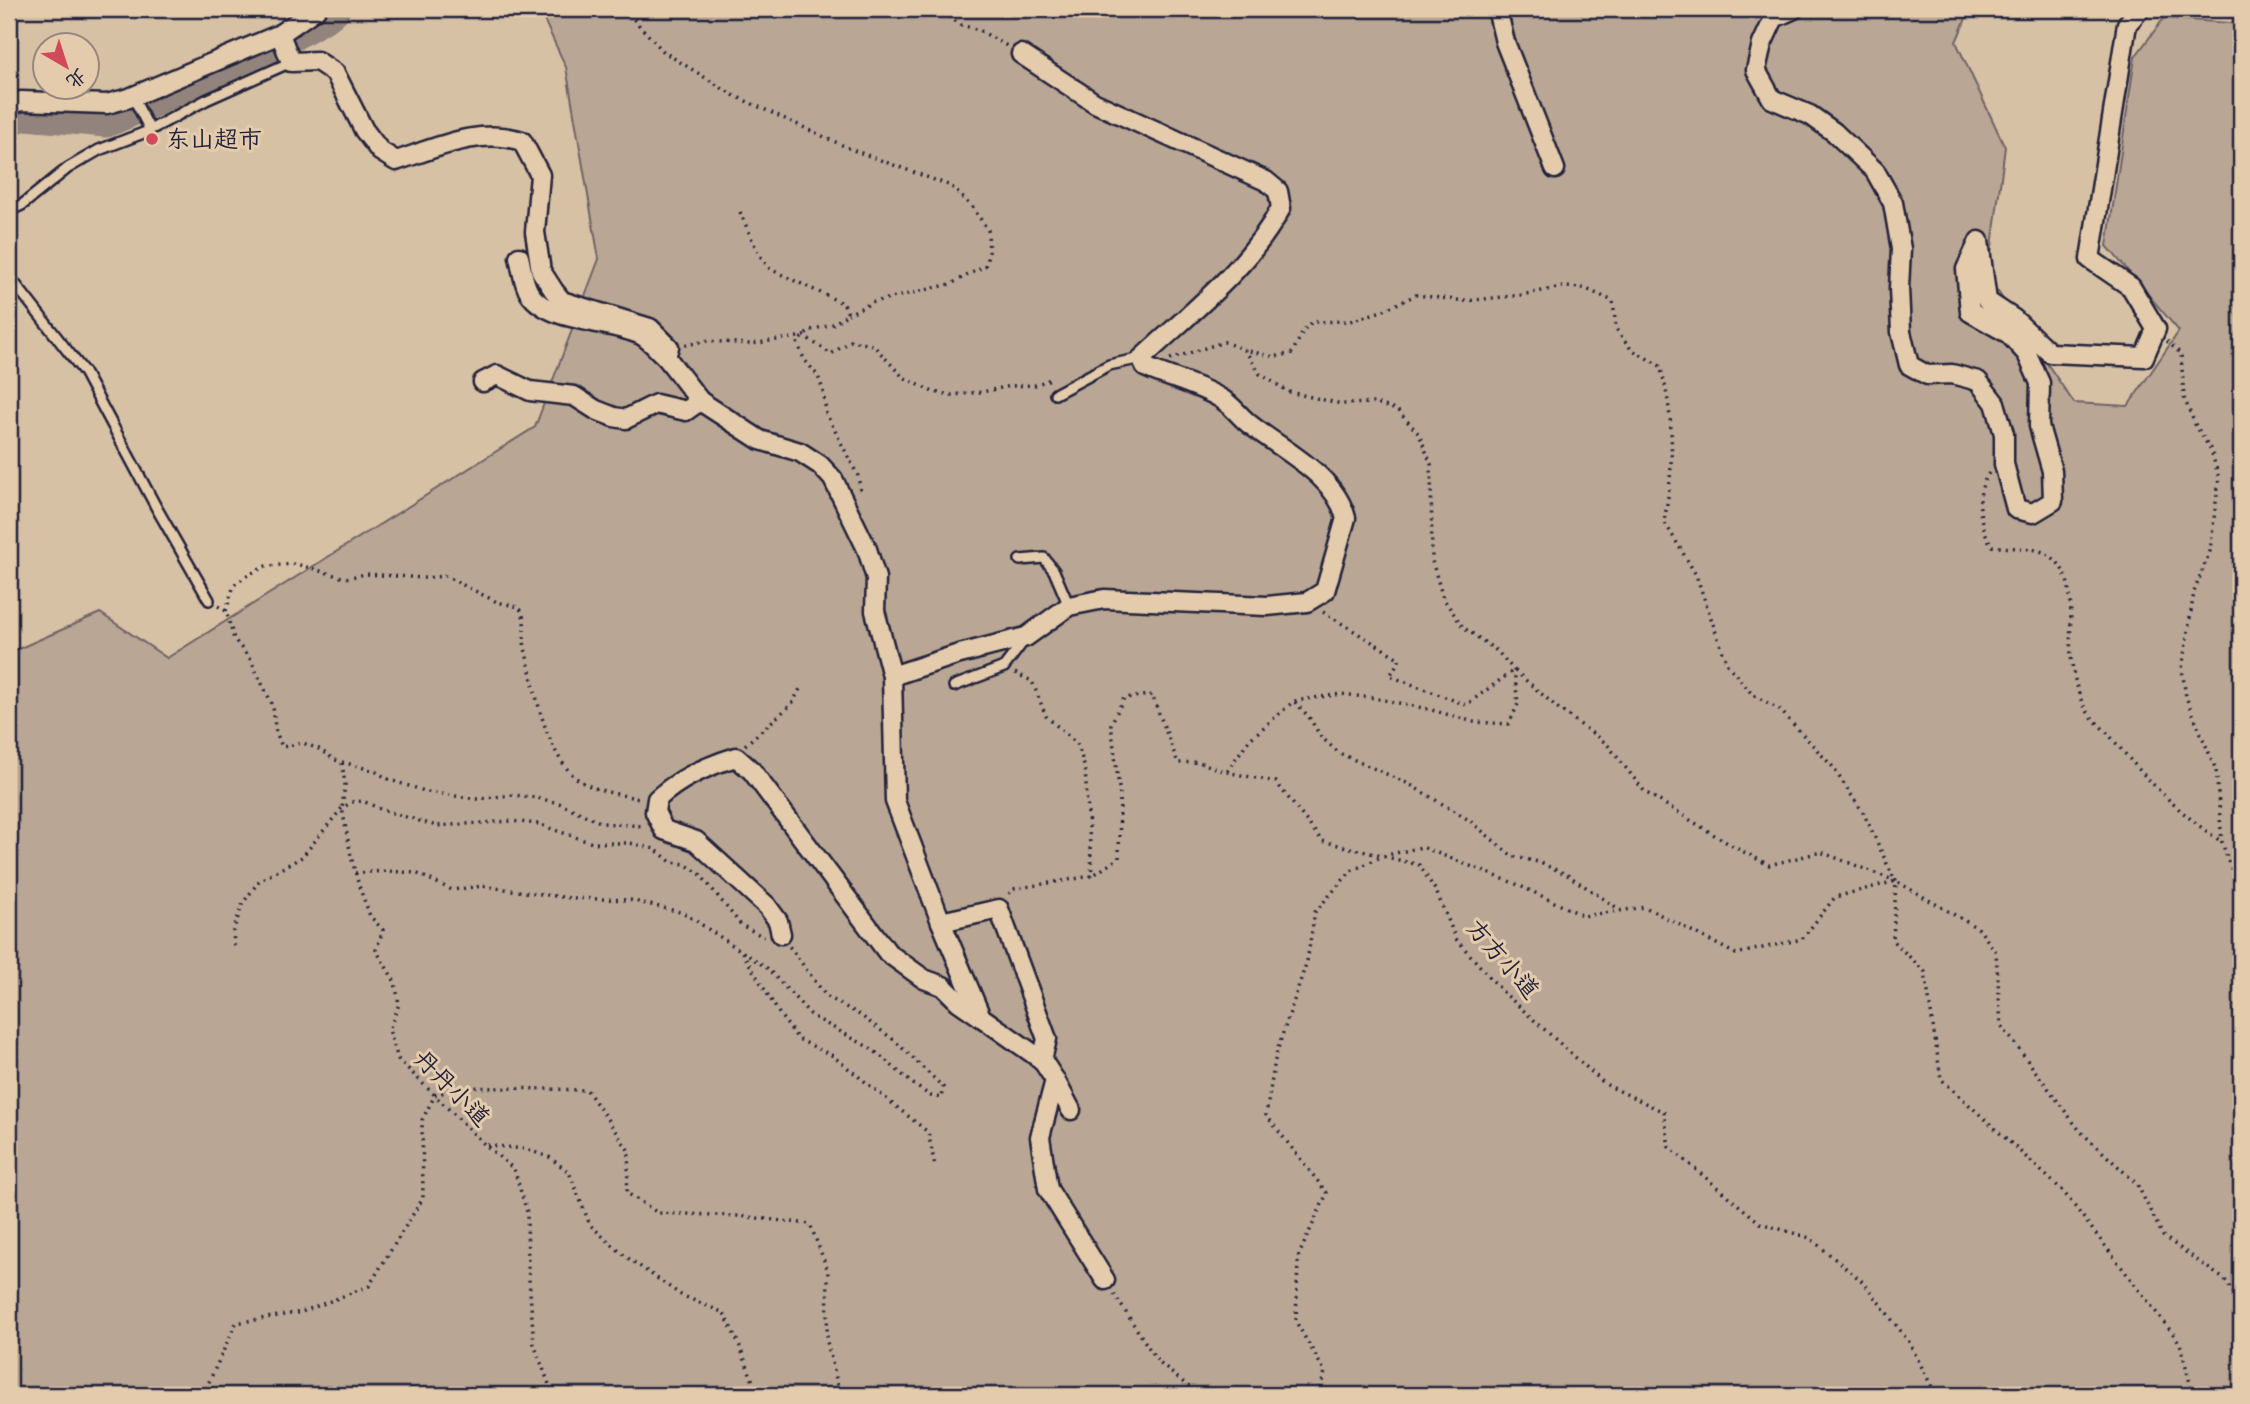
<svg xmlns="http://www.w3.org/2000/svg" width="2250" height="1404" viewBox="0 0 2250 1404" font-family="Sriracha,'LXGW WenKai TC',sans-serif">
<rect width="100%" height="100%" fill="#d7c1a5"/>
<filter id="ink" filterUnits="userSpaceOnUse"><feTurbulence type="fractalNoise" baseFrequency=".0143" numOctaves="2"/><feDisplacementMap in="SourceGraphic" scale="14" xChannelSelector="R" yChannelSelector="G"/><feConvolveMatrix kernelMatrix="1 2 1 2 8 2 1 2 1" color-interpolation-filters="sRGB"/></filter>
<g filter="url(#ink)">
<!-- green -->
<path fill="#b9a694" stroke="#6e6468" stroke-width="2" d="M539,9H1970L1956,42L2005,147L1988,277L2074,403L2128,406L2179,331L2107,246L2135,57L2164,18L2241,24V1395H9V653L100,613L167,658L535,427L599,259L566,67Z"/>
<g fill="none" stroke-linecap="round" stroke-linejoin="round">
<!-- river -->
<path stroke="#92847d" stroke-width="33" d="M9,119L26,114L106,121L243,63L327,15L334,9"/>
<!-- service casing -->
<g stroke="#22223b" stroke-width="14">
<g id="service">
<path d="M133,97L150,130"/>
<path d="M9,211L22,205L68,168L99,150L146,132L206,100L291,62"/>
<path d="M9,276L84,372L156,507L209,600"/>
<path d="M1055,394L1109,365L1142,358"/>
<path d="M1020,560L1044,558L1054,571L1069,606"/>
<path d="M954,686L1004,667L1025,639"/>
</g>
</g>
<!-- minor casing -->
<g stroke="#22223b" stroke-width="23">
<g id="minor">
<path d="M1497,9L1505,42L1555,169"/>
<path d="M1794,9L1774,18L1762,44L1756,70L1772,99L1810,115L1834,132L1875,171L1893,203L1901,249L1899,288L1901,332L1909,365L1927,375L1952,374L1978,381L1995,403L2004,434V464L2016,509L2033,513L2053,501L2052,471L2039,426L2040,383L2027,354L2009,334L1970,312L1966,269L1979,241L1987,301L2014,319L2050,353L2144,357L2156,329L2131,287L2090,259L2127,24L2140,9"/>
<path d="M280,34L291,62L317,61L335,73L364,130L380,151L396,161C436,148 480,127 522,141L540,175L535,232L541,271L554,291L562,301L650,328L669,347L666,357C658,350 650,340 641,335C610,320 550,323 530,294C523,284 522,268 519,257"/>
<path d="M9,105L21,101L107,104L129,98L280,34L316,9"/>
<path d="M483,382L497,375L530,391L574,396L596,410L614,417L626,419L656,404L686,411L700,401L666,357"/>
<path d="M700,401L760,440L800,452L820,465L833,479L867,549L876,578L875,611L892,676L956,655L1026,637L1069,606L1104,599L1267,606L1307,602L1325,591L1346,518C1335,475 1284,451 1252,426C1240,418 1233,405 1220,398C1197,384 1169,378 1145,367L1142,358C1191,312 1249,268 1281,208L1278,191L1266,181L1095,103L1021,54"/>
<path d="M892,676L895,801L941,922L981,1017L1042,1060L1055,1080L1040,1137L1048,1189L1105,1280"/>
<path d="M941,922L999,909L1047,1039L1042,1060"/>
<path d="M781,934L778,921L767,906L696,841L664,830L655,812L657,799C680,778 706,766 736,757L752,771L888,953L924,979L943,986L958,1001L981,1017"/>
<path d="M1055,1080L1071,1110"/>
</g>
</g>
<!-- path -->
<g stroke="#22223b" stroke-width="3.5" stroke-dasharray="2 5" stroke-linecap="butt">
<path d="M624,9L664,52L733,95L853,150L951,186L973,208L988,230L989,252L985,266L951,284L874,302L848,314"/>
<path d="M937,9L961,25L979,30L1007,46"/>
<path d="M740,212L758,253L770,269L844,304L848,314L833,324L811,330L797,342L804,359L818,376L823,390L826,413L858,476L861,493"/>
<path d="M2167,341L2181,354L2184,398L2195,424L2211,450L2219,478L2210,551L2194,592L2182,669L2186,697L2216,770L2222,842L2230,867L2241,879"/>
<path d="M685,345L707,341L751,344L804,336L831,354L851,341L873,345L903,377L933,392L952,395L982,392L1011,386L1035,385L1053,378"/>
<path d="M1170,359L1224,342L1245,350L1274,357L1292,353L1304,330L1312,322L1350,321L1382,311L1416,295L1465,301L1521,295L1563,287L1584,288L1613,301L1616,329L1631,349L1660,366C1675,415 1674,471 1664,521L1696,575L1727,664L1752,694L1780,710L1832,766L1864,814L1895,881"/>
<path d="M1989,473C1974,494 1979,525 1992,546C2014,550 2040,543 2057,562C2078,586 2068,627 2071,656C2073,673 2077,693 2085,708C2091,718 2102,727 2110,736C2145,778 2177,812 2222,842"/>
<path d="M218,606L226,611L234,639L250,659L273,706L275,729L282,747L303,743L319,749L335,760L375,771L390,780L428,792L476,799L514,795L537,798L559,803L602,823L643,826"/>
<path d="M226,611L234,585L248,575L266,566L296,564L345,578L366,574L424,578L445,576L497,602L519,607C528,621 522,632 525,648C534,686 545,756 579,780C597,792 620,794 640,799"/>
<path d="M1323,612L1400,659L1390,676L1466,705L1514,670L1559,709L1607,744L1645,792L1734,847L1769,865L1821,852L1896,881L1893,941L1925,972L1941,1079L2062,1190L2180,1343L2193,1395"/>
<path d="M1015,673L1032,681L1046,716L1078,745L1085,769L1092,876"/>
<path d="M1295,702L1309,717L1321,737L1339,753L1409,784L1469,820L1512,856L1538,862L1566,874L1619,909"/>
<path d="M745,745L792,704L801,687"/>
<path d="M342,763L345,784L342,808L351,856L359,886L370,916L383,930L376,950L395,982L399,1004L389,1030L398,1059L485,1145L514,1169L527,1212L528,1266L534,1344L553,1395"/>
<path d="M1227,771L1249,740L1294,701L1341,694L1374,698L1428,709L1474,722L1509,724L1518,704L1514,670L1497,651L1463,627L1443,598L1432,561L1431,464L1419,434L1397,410L1375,403L1342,404L1289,392L1260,374L1245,350"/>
<path d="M355,873L387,871L416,873L452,890L482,886L570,898L630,900L684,913L767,968L812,1016L872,1049L917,1087L931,1096L941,1098L943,1087L894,1040L860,1015L826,996L789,946"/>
<path d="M1009,894L1013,889L1092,876L1119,858L1120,796L1111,724L1124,698L1152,695L1178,763L1199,762L1226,772L1276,782L1322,841L1419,865L1436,891L1456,939L1503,992L1605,1084L1664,1112L1669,1147L1760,1223L1810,1238L1864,1283L1909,1342L1936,1395"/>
<path d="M234,946L233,931L243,903L259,881L302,857L342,808L352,802L363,801L380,809L436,826L511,821L538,824L592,843H630L655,849L671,862L685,864L700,874L741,925L764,937"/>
<path d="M742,952L780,1015L798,1039L833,1056L928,1132L935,1166"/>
<path d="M487,1145L525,1149L549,1157L569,1172L590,1225L625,1256L681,1295L724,1313L739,1344L758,1395"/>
<path d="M9,1156L12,1163L9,1170"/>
<path d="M1114,1294L1158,1362L1199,1395"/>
<path d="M203,1395L236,1323L302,1312L369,1286L423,1198L422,1120L435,1095L461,1087L587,1090L629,1151L627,1193L658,1213L739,1216L810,1224L828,1271L827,1342L840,1395"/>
<path d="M1318,1395L1325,1372L1296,1322L1298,1257L1327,1193L1266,1115L1276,1054L1307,961L1315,912L1351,871L1383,856L1422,847L1516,884L1584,916L1645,907L1736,954L1802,939L1835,897L1896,881L1979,929L1996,952L2001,1025L2080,1131L2137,1184L2163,1236L2225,1280L2241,1304"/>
</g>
<!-- service -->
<use href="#service" stroke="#e3cbac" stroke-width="9"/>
<!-- minor -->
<use href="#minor" stroke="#e3cbac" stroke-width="18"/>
</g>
</g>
<!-- markers -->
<circle fill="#d1495b" stroke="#e3cbac" stroke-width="2.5" cx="152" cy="139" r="7"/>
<g text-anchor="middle" stroke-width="6" stroke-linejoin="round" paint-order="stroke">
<!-- poi labels -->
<g font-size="24" fill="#22223b" stroke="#e3cbac" text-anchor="start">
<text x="166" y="147">东山超市</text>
</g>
<!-- street labels -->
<g font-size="24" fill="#22223b" stroke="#e3cbac">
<text transform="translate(1503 959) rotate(49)" y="8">方方小道</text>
<text transform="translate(452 1088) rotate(45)" y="8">丹丹小道</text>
</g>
</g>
<!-- margin -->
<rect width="2250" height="1404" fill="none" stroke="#e3cbac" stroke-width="35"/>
<rect x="18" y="18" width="2215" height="1369" fill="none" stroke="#22223b" stroke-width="2.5" filter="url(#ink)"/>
<!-- north arrow -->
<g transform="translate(66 66) rotate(141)"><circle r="33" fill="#e3cbac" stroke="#96877f" stroke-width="2"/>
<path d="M0-5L12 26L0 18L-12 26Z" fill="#d1495b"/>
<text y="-10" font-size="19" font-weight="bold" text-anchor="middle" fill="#22223b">北</text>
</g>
</svg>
